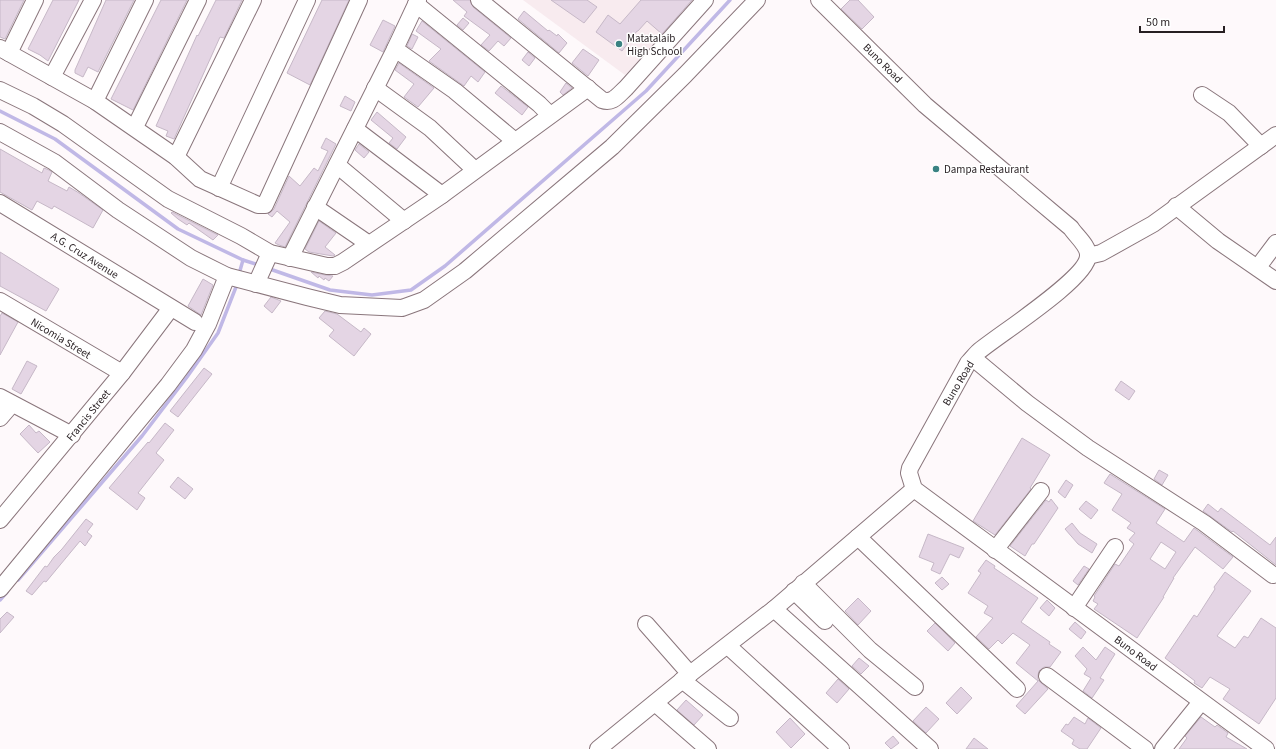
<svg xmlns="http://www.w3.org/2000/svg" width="1276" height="749" viewBox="0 0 1276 749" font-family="'Source Sans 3',sans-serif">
<rect width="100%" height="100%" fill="#fef9fb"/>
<!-- built -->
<path fill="#f8ebef" d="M523,0H701L625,75Z"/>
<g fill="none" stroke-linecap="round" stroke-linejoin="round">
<!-- stream -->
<g stroke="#c0b8e6" stroke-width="3.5">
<path d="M0,111L55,139L178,229L243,260L259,265"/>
<path d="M267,268L330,290L372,295L411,290L445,266L646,91L730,0"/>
<path d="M239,274L243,260"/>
<path d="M18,580L142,436L187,377L218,333L236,287"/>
<path d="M0,600L7,592"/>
</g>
</g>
<!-- building -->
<g fill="#e4d5e4" stroke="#c6b8c7" fill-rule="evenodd">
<path d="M0,0H24L5,39L0,37Z"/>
<path d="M53,0H79L48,61L40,55L28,49Z"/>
<path d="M106,0H134L98,72L88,67L83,77L75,73V70Z"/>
<path d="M161,0H187L133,110L111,99Z"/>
<path d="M216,0H242L224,38L220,37L174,139L166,136L168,131L156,126L197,35L198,36Z"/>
<path d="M322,0H349L310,85L287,73Z"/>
<path d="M453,0H470L473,7L511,38L504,46L498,41L489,51L481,45L490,35L464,16L467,12Z"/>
<path d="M551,0H587L597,7L584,23Z"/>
<path d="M641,0H692L662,34L647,21L638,31H637L622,51L596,32L608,15L620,24Z"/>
<path d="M850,0H858L874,17L862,29L841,9Z"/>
<path d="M524,11L548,31L549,30L557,36L558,34L567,43L559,53L518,19Z"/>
<path d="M463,18L469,23L463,30L457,25Z"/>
<path d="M383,20L395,26L383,52L370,45Z"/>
<path d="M422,21L485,72L478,82L471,76L464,86L429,61L441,49L416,31Z"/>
<path d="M412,34L418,37L412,49L407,46Z"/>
<path d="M583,49L599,60L588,76L572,63Z"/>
<path d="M528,52L535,58L529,66L522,60Z"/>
<path d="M399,63L434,88L418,107L404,97L414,84L395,70Z"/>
<path d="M566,83L572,88L563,95L560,92Z"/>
<path d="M501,86L528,107L522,115L495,93Z"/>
<path d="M345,96L355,102L351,111L340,106Z"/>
<path d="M377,112L406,137L397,149L389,143L393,138L371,120Z"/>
<path d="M326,138L336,144L285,247L279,245L275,243L290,222L277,211L272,217L268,214L274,209L289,176L300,186L314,168L318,171L328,151L321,148Z"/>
<path d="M359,144L369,152L364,158L355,150Z"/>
<path d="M0,149L42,173L44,168L49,170L52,172L48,181L67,191L69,187L79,193L103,210L93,228L54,206L52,209L37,201L32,210L0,192Z"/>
<path d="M172,212L218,235L213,240L189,223L187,225L178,219L171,213Z"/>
<path d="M319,221L336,233L325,247L335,255L333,256L309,252L305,249Z"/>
<path d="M0,252L59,289L46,311L0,286Z"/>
<path d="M311,272L325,275L333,276L329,281L325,278L324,280L319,276L318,278Z"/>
<path d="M203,279L213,285L201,315L188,306Z"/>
<path d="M271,297L281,301L272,313L264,306Z"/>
<path d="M325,311L337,314L361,332L364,328L371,334L354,356L329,336L334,330L319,318Z"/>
<path d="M2,313L18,322L0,355V316Z"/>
<path d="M27,361L37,366L21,394L12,389Z"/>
<path d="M204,368L212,374L178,417L170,411Z"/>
<path d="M1121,381L1135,391L1129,400L1115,390Z"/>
<path d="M165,423L174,430L156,453L164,460L138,493L145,498L137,510L109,488L148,442L149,443Z"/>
<path d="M29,425L36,433L39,431L50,442L38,453L20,434Z"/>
<path d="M1022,438L1050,455L1030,488L1031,489L995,535L973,521Z"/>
<path d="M1159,470L1168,475L1162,485L1154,479Z"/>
<path d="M1110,474L1165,509L1156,523L1184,542L1194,528L1233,557L1223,569L1195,547L1173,578H1174L1163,597H1164L1137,638L1094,609L1098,604L1093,601L1095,597L1094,596L1115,564L1119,566L1134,544L1129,540L1135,533L1127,528L1131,523L1112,510L1122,494L1104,483ZM1161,542L1176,552L1165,569L1150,559Z"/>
<path d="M178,477L193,489L185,499L170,487Z"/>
<path d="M1066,480L1073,485L1065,498L1058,492Z"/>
<path d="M1051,499L1058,508L1034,544H1032L1025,556L1010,546L1046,500L1049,502Z"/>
<path d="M1086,501L1098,510L1091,519L1079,509Z"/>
<path d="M1208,504L1218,512L1221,508L1270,545L1276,537V565L1233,531L1232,532L1203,511Z"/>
<path d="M86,519L93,524L87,532L92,536L85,546L80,541L46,582L44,581L32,595L26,591L45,566L47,567L54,557L62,549Z"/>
<path d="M1072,523L1080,533L1097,544L1092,553L1078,544L1065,529Z"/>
<path d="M928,534L964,548L959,558L950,554L940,574L931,570L934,563L919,557Z"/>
<path d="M986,560L995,566L994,568L1038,598L1021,622L1050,642L1049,644L1061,652L1050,667H1044L1039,671L1038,675V680L1048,689L1025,714L1016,706L1038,681L1016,663L1030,645L1013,633L1002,644L998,640L989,649L976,637L993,618L984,613L988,606L968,593L981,573L978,571Z"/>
<path d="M1084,566L1089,569L1078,585L1073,581Z"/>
<path d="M1225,572L1251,591L1217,636L1235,648L1244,636L1248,638L1261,618L1276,628V698L1259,724L1223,699L1230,689L1210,677L1202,688L1194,683L1195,681L1165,658L1194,615L1197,617L1215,589L1214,587Z"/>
<path d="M942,577L949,584L942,590L935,583Z"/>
<path d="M858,598L871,611L858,625L845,611Z"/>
<path d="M1047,600L1055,608L1049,616L1040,608Z"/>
<path d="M7,612L14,617L0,633V619Z"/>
<path d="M1075,622L1086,632L1081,639L1069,629Z"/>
<path d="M935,623L955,643L948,651L927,631Z"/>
<path d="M1083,647L1096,660L1105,647L1115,654L1100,678L1104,680L1092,698L1083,691L1091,678L1084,674L1087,669L1075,656Z"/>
<path d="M859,658L869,666L861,674L852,666Z"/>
<path d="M838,679L849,689L837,703L826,693Z"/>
<path d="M961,687L972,698L957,714L946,703Z"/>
<path d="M686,700L703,715L694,725L677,710Z"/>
<path d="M926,707L939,719L926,733L913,721Z"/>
<path d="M1074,717L1085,724L1088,718L1101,728L1087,749H1080L1072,744L1074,740L1061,731L1066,724L1068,725Z"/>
<path d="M1201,717L1215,727L1217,725L1228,733L1226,737L1247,749H1179L1187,738L1185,736Z"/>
<path d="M790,718L805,734L791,748L776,732Z"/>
<path d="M893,736L899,743L891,749L885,743Z"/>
<path d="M974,738L988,749H966Z"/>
</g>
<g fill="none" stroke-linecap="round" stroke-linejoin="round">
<!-- minor casing -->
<g stroke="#8a767c" stroke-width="18">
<g id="minor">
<path d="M479,0L602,100C613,104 618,95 626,88L705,0"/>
<path d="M819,0L925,105L1071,228C1076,236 1089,246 1088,256C1087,279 998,335 978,352C975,355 971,360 968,363L910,468L909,473L914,489L1266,749"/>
<path d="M416,4L539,104L550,115"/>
<path d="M0,48L95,101L176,157L200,179L258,205H265L359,0"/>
<path d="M395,49L455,91L515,141"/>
<path d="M9,53L35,0"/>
<path d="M52,77L93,0"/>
<path d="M375,88L430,128L475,170"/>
<path d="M0,90L33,106L63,124L168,199L241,236L270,253L327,266H335L343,262L442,195L588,88"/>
<path d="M1202,95L1229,113L1261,146"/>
<path d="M95,101L145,0"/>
<path d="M135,127L198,0"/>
<path d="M355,129L442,195"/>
<path d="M0,132L54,162L118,210L191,258L227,276L307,297L340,305L402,308L424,300L465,271L612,147L685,75L757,0"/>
<path d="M176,157L253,0"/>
<path d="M337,165L404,221"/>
<path d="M219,188L307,0"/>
<path d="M0,203L195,322"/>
<path d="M1176,206L1218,241L1276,281"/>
<path d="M315,207L369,244"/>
<path d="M1088,256L1101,253L1153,224L1276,135"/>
<path d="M290,258L395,49L418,0"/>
<path d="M1258,267L1276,243"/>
<path d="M256,284L270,253"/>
<path d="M0,301L122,373"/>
<path d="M973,358L1027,403L1088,448L1204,523L1273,575"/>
<path d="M0,397L72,435"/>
<path d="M0,418L12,404"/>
<path d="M0,520L122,373L171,308"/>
<path d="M858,537L1017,689"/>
<path d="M995,550L1041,491"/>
<path d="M803,583L870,650L915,687"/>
<path d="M0,589L168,385L194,350L208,324L227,276"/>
<path d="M794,591L825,621"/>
<path d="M1074,608L1115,547"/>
<path d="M774,609L930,749"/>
<path d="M646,624L690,674"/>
<path d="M728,646L841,749"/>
<path d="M1047,676L1145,749"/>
<path d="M682,680L730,718"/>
<path d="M655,703L708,749"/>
<path d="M598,749L690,674L774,609L914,489"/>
<path d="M1163,749L1201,702"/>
</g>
</g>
<!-- minor -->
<use href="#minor" stroke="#fff" stroke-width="16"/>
</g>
<!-- markers -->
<g fill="#398282" stroke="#fff" stroke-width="1.5">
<circle cx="619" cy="44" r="4"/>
<circle cx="936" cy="169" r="4"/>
</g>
<g text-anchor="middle" stroke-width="3" stroke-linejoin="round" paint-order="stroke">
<!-- poi labels -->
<g font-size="11" fill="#271f22" stroke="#fff" text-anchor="start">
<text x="627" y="42">Matatalaib<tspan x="627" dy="13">High School</tspan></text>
<text x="944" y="173">Dampa Restaurant</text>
</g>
<!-- street labels -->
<g font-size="11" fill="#271f22" stroke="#fff">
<text transform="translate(883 63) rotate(45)" y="4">Buno Road</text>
<text transform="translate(85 255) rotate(32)" y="4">A.G. Cruz Avenue</text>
<text transform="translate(61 338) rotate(31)" y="4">Nicomia Street</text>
<text transform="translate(958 383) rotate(-59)" y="4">Buno Road</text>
<text transform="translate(88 415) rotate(-51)" y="4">Francis Street</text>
<text transform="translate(1136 653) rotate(37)" y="4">Buno Road</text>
</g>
</g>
<!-- scale -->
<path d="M1140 26v6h84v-6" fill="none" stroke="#271f22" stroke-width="2"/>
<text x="1146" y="26" font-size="12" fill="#271f22" stroke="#ffffff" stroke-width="3" paint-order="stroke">50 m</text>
</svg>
